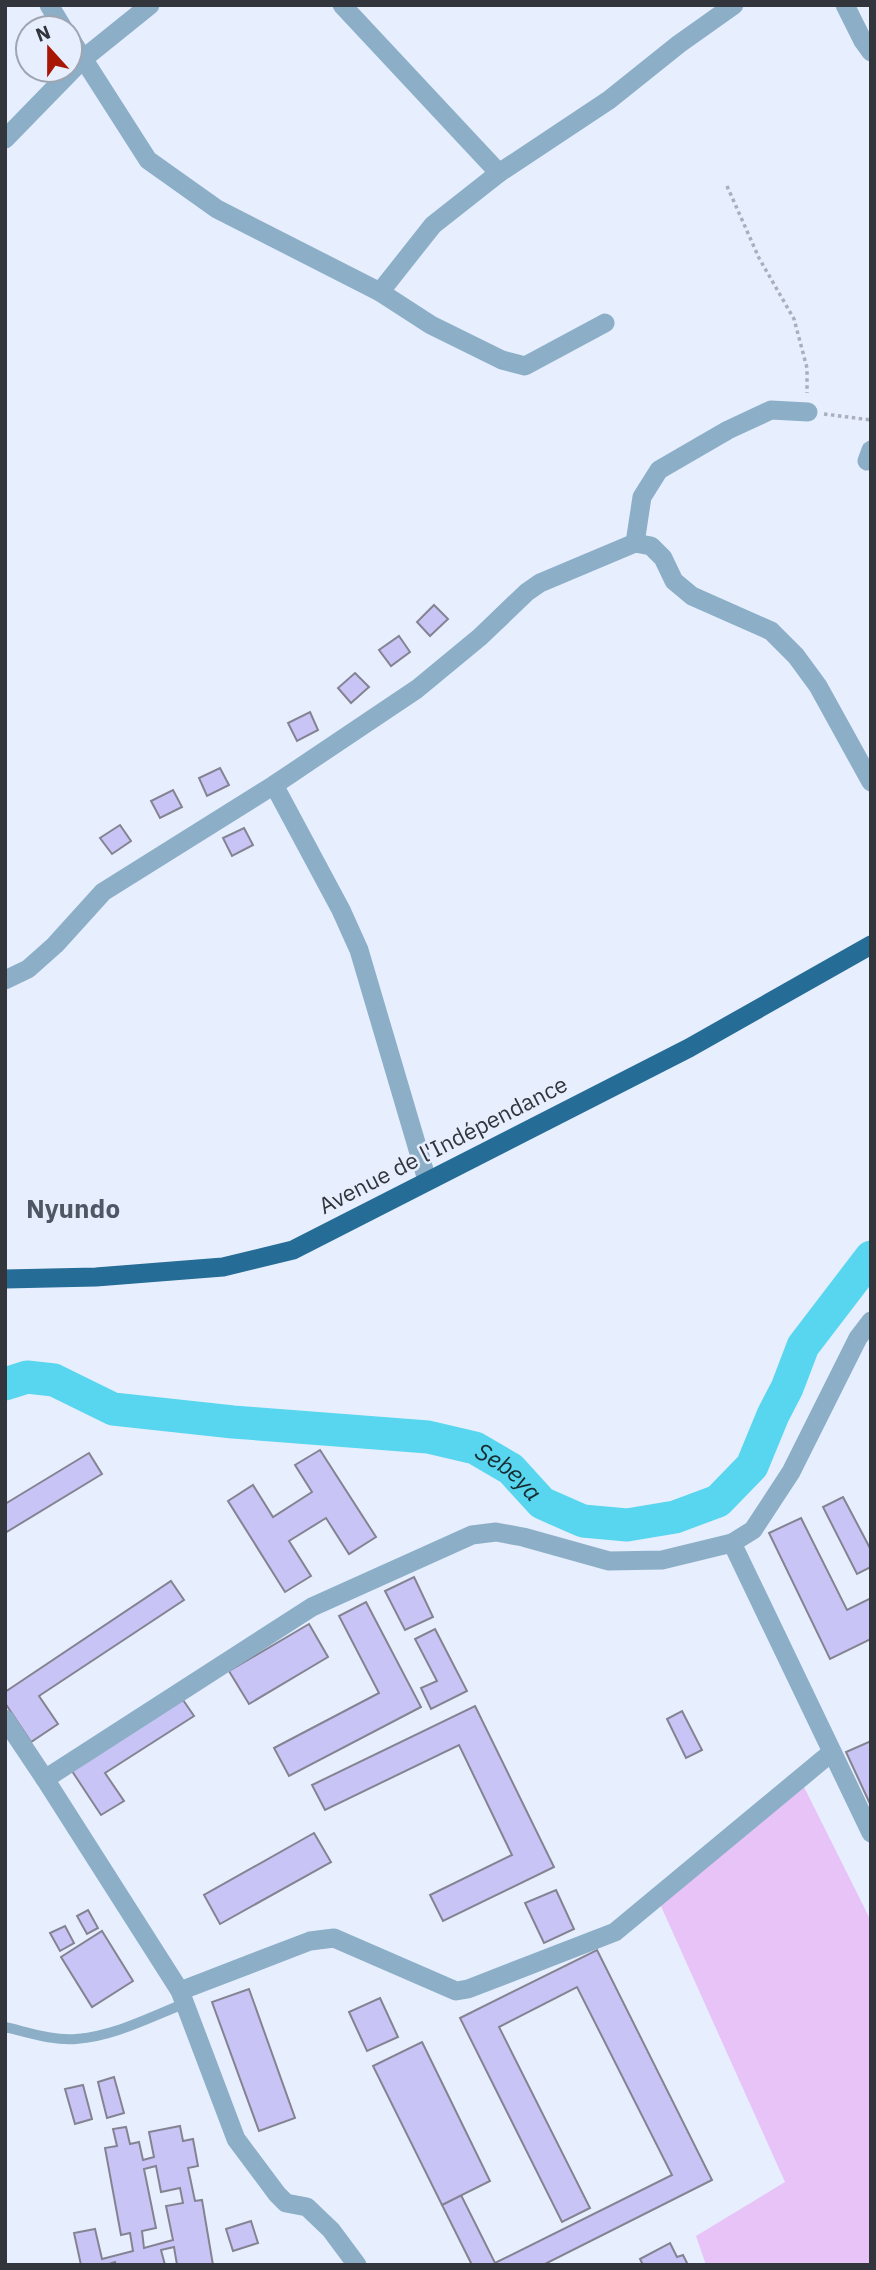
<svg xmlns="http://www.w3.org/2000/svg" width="876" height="2270" viewBox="0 0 876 2270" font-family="'IBM Plex Sans',sans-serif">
<rect width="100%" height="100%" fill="#e7efff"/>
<!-- green -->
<path fill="#e7c3f8" d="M804,1787L871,1921V2265H706L696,2236L785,2182L660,1904Z"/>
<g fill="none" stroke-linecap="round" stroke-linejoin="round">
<!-- river -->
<path stroke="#58d6ef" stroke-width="33" id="s1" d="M5,1384L27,1377L54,1380L113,1409L233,1422L428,1437L475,1448L511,1469L542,1503L583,1521L627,1525L675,1517L718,1501L752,1466L773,1415L787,1388L803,1346L871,1257"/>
</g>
<!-- building -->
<g fill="#c9c4f6" stroke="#848392" stroke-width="2" fill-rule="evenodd">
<path d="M434,605L448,619L430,636L417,622Z"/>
<path d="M399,636L410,652L391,666L379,650Z"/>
<path d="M355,673L369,687L351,703L338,688Z"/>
<path d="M310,712L318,730L297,741L288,723Z"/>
<path d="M220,768L229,785L207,796L199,778Z"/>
<path d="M173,790L182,807L160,818L151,801Z"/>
<path d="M120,825L131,841L112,854L100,838Z"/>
<path d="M244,828L253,845L232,856L223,838Z"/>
<path d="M320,1450L376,1537L349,1554L326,1518L289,1541L311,1576L285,1592L228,1501L253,1485L273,1517L312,1492L295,1465Z"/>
<path d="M89,1453L102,1474L5,1533V1504Z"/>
<path d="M843,1497L871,1550V1567L857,1574L823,1507Z"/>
<path d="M801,1518L847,1610L871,1598V1639L830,1659L769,1533Z"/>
<path d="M414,1577L433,1617L405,1630L385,1591Z"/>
<path d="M171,1581L184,1600L39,1696L58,1724L31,1742L5,1703V1692Z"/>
<path d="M366,1602L421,1707L289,1776L274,1748L379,1693L339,1616Z"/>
<path d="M309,1624L328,1657L249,1704L229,1671Z"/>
<path d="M435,1629L467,1691L431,1709L421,1688L437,1681L415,1639Z"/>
<path d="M181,1697L194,1716L105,1773L124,1801L101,1815L70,1768Z"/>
<path d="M475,1706L554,1867L443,1921L430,1895L512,1855L459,1745L325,1810L312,1785Z"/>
<path d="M682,1711L702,1750L686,1758L667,1719Z"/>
<path d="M871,1741V1806L846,1752Z"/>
<path d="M314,1833L331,1862L220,1924L204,1895Z"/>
<path d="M556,1890L574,1929L544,1943L525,1903Z"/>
<path d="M88,1910L98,1928L87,1934L77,1916Z"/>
<path d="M65,1926L74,1943L60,1951L50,1933Z"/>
<path d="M102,1931L133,1981L92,2007L61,1957Z"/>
<path d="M597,1950L712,2180L543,2265H472L442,2205L461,2195L495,2263L672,2175L577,1987L499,2027L590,2208L562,2222L460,2018Z"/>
<path d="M249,1989L295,2118L259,2131L212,2002Z"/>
<path d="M380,1998L398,2037L367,2051L349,2012Z"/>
<path d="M422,2042L490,2181L442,2205L373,2066Z"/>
<path d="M114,2077L124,2113L107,2118L98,2082Z"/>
<path d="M83,2085L92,2119L75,2124L65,2089Z"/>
<path d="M180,2126L183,2141L193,2139L198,2166L188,2168L195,2201L202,2200L213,2265H177L174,2247L161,2250L165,2265H116L115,2262L106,2265H81L74,2233L95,2229L102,2259L133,2251L130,2233L121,2235L105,2148L117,2146L113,2129L126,2127L130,2144L139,2142L143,2160L154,2157L149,2132ZM156,2166L161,2192L180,2188L183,2203L166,2206L173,2240L144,2248L142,2231L156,2228L144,2169Z"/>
<path d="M251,2221L258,2243L233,2251L226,2229Z"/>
<path d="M670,2243L677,2257L683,2255L688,2265H643L640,2259Z"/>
</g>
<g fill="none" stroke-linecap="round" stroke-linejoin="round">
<!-- path -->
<g stroke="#a9afbc" stroke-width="3.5" stroke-dasharray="3.5 3.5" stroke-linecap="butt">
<path d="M727,186L759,258L794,319L807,368V393"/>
<path d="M824,414L871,420"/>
</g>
<!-- service -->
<path stroke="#8cafc7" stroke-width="10" d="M5,2027C27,2032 53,2041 76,2039C115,2036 150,2017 186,2003"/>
<!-- minor -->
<g stroke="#8cafc7" stroke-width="19">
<path d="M49,5L63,28"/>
<path d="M342,5L499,173"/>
<path d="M845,5L863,41L871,52"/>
<path d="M70,38L148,160L217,209L380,292L431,325L502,360L525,366L605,323"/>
<path d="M5,139L83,59L150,5"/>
<path d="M380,292L433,225L499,173L609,100L679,44L734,5"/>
<path d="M867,461L871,450"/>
<path d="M635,543L642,497L659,470L728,430L771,410L808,412"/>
<path d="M274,785L341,910L359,950L427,1180"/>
<path d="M5,980L28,969L55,945L103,892L274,785L417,689L480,637L527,592L540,583L635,543L651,546L663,558L674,581L692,596L771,631L796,656L818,686L871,782"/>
<path d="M732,1543L753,1530L791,1472L858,1338L871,1321"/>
<path d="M5,1719L45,1779"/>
<path d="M180,1991L310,1941L334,1938L456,1991L468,1989L615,1932L832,1752"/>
<path d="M357,2265L331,2230L307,2207L286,2203L277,2194L236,2139L180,1991L45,1779L312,1607L472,1535L496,1532L523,1537L609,1561L662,1560L732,1543L871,1833"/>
</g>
<!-- trunk -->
<path stroke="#256c96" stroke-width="19" d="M5,1279L96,1277L223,1267L293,1250L689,1048L871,945"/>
</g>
<g text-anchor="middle" stroke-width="5" stroke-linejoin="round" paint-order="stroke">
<!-- street labels -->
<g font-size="23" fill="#32353b" stroke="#e7efff">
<text transform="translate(443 1145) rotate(-27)" y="8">Avenue de l'Indépendance</text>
</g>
<!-- water labels -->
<g font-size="24" font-style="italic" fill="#172d32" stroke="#e7efff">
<text dy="8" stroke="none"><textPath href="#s1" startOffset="522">Sebeya</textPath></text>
</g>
<!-- quarter labels -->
<g font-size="26" font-weight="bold" fill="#505764" stroke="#e7efff">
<text x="73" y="1218">Nyundo</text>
</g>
</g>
<!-- border -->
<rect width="876" height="2270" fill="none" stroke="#32353b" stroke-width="14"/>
<!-- north arrow -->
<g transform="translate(49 49) rotate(339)"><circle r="33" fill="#e7efff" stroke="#9fa5b1" stroke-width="2"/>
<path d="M0-5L12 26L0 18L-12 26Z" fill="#a81706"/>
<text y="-10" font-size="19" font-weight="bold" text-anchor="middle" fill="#32353b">N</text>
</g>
</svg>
